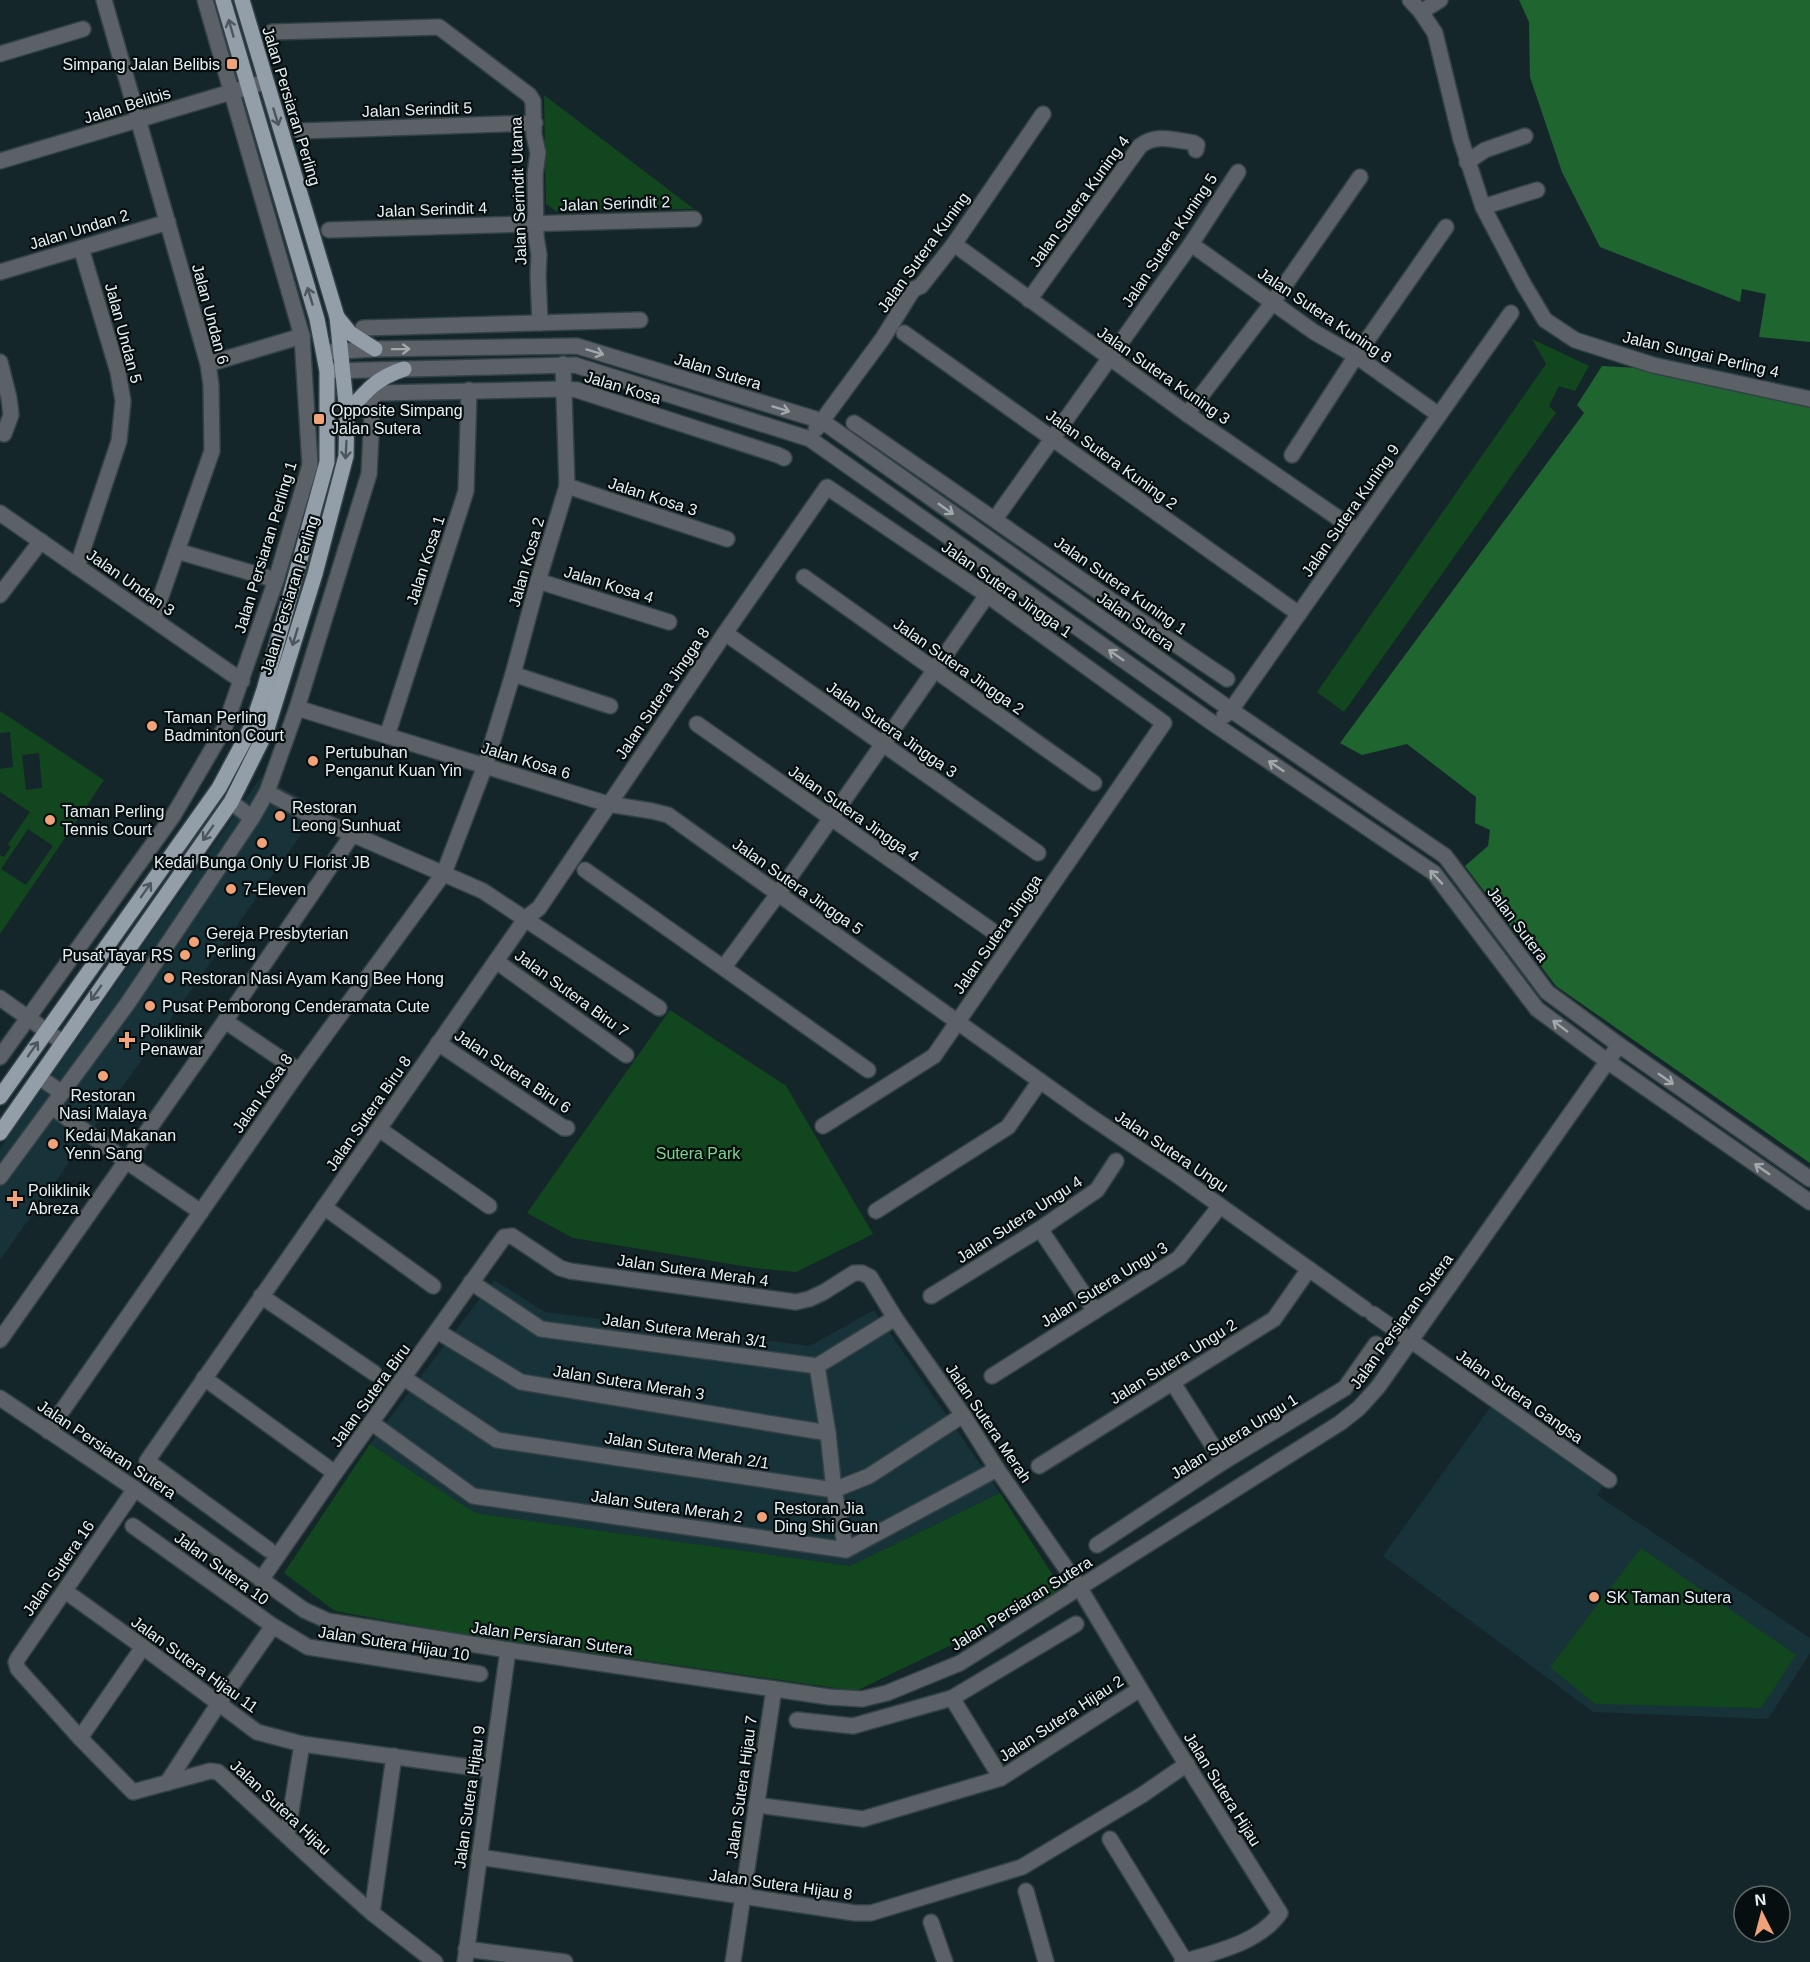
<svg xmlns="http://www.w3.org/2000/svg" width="1810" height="1962" viewBox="0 0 1810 1962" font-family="Helvetica,sans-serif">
<rect width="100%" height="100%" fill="#15262a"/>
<!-- built -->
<g fill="#173238">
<path d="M261,777L320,808L0,1260V1149Z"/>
<path d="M494,1280L545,1312L810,1346L874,1310L1000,1493L850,1566L474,1513L370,1444Z"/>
<path d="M1492,1405L1604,1485L1597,1495L1810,1638V1653L1768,1719L1593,1712L1383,1556Z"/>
</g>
<!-- green -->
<g fill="#12461f" fill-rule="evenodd">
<path d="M544,95L694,209L556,211L546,204Z"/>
<path d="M1532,339L1589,366L1575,391L1559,386L1549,406L1556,413L1344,712L1317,692L1546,364Z"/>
<path d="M0,711L104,780L0,934V855L4,857L11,847L8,844L30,812L0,792V769L13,767L10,732L0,733ZM39,753L42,788L26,790L22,755ZM28,829L53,846L26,885L1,869Z"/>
<path d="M670,1010L786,1086L873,1234L796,1272L755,1268L573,1238L527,1213Z"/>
<path d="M370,1444L475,1513L850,1566L1000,1493L1063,1591L856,1691L456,1633L335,1611L284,1573Z"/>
<path d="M1641,1548L1796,1655L1761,1708L1595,1704L1550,1667Z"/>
</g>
<!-- forest -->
<g fill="#1f6530">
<path d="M1519,0H1810V342L1759,337L1766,294L1742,289L1740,302L1600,247L1562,172L1530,77L1529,22Z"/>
<path d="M1602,366L1639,368L1810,407V1163L1556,986L1465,866L1488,846L1490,830L1475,823L1476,797L1407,744L1362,755L1340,743L1584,413L1577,405Z"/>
</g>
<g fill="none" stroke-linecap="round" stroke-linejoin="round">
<!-- minor casing -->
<g stroke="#324246" stroke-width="18">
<g id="minor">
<path d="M104,0L208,364L211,385L212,451L153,619"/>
<path d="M1410,0L1421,12L1435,33L1461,140L1483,207L1524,285L1545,320L1575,340L1653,365L1810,399"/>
<path d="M1421,12L1440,0"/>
<path d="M272,32L439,27L529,95L533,101L534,135L538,153L535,174L536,236L539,255L538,275L540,323"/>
<path d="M0,54L83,29"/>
<path d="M300,131L535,123"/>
<path d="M0,161L265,82"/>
<path d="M1467,162L1485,150L1525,136"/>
<path d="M1483,207L1537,190"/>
<path d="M329,230L694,219"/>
<path d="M954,244L1187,414L1357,531"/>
<path d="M1191,244L1314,332L1356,356L1439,415"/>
<path d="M0,272L168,222"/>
<path d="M1029,300L1140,146C1156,133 1175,140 1194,143L1197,145L1196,150"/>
<path d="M363,328L640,320"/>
<path d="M904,333L1299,614"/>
<path d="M328,352L375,349L577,346L822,421L1231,710L1445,856L1547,992L1619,1045L1810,1179"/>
<path d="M0,362L9,398L11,415L4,434"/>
<path d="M208,364L302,336"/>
<path d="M327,371L575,365L810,439L1214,724L1434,873L1537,1009L1607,1061L1810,1202"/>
<path d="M1187,414L1273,302L1360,177"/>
<path d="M854,423C979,508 1101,595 1227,679"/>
<path d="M816,429L883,338L911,293L914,289L921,286L954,244L1043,114"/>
<path d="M1292,455L1356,356L1446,227"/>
<path d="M567,486L727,539"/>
<path d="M0,513L242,681"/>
<path d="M995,519L1191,244L1238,172"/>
<path d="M177,551L276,580"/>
<path d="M77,567L119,441L123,401L118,372L81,248"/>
<path d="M804,577L1094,783"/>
<path d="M538,581L669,622"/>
<path d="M0,595L41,541"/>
<path d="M725,633L1038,853"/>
<path d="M513,674L610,706"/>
<path d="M297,708L608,804L652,811L668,815L1085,1113L1174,1173L1365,1309"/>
<path d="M1224,716L1231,710L1511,313"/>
<path d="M697,724L991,930"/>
<path d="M387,736L466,491L469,390"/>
<path d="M267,792L313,817L483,891L659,1008"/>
<path d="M231,802L252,818"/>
<path d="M585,870L868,1070"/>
<path d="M496,961L626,1055"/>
<path d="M724,967L778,894L990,591"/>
<path d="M0,998L62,1042"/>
<path d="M225,1021L299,1071"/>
<path d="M438,1043L564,1128H567"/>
<path d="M0,1057L173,816L224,729L276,580L310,465L302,336L205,0"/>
<path d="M39,1077L62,1093"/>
<path d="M52,1107L126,1161L201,1212"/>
<path d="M379,1129L489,1206"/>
<path d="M0,1177L128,1003L252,818L267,792L297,708L369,474L373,395L379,393L564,389L577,390L778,455L784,458"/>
<path d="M324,1207L433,1286"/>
<path d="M876,1211L1008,1127L1040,1081"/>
<path d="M1040,1229L1095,1311"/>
<path d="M471,1282L541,1329L817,1366L895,1318"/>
<path d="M261,1296L374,1373"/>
<path d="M931,1296L1040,1229L1097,1190L1116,1161"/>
<path d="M1373,1314L1609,1480"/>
<path d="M437,1331L521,1382L828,1433"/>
<path d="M0,1340L225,1021L352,835"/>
<path d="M817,1366L828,1433L834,1490L846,1550"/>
<path d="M992,1376L1179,1258L1220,1206"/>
<path d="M204,1378L335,1473"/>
<path d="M404,1378L497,1440L834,1490L869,1476L963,1415"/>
<path d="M1173,1383L1223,1462"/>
<path d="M0,1398L135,1489L304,1610L328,1621L508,1650L829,1697L862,1699L887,1693L960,1663L1340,1423L1359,1408L1378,1387L1619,1045"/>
<path d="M372,1423L473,1496L846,1550L997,1469"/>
<path d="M48,1431L299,1071L444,873L485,766L513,674L538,581L567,486L563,364"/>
<path d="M1039,1466L1274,1319L1309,1269"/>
<path d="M135,1489L18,1658L16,1662L18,1669L80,1738L133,1792L210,1771L218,1772L328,1874L372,1913L435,1962"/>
<path d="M133,1526L273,1626L308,1647L480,1674"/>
<path d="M1097,1545L1223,1462L1345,1388L1376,1344"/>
<path d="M269,1550L147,1461L526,918L539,908L725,633L827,487L987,595L1164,723L934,1056L823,1126"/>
<path d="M261,1580L335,1473L504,1237L512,1236L560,1268L570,1271L796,1302L809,1299L824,1292L854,1273H862L870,1277L895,1318L963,1415L997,1469L1079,1587L1163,1727L1280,1913C1259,1943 1216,1952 1182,1962"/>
<path d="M65,1591L143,1647L257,1732L302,1744L491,1770"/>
<path d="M952,1698L1076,1624"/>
<path d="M797,1720L853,1726L952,1698L1001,1778"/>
<path d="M80,1738L143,1647"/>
<path d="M167,1783L219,1703L273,1626"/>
<path d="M756,1805L863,1819L1001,1778L1140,1689"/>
<path d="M287,1836L302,1744"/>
<path d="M1110,1839L1185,1961"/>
<path d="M479,1857L855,1913H871L1022,1867L1142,1795L1187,1764"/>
<path d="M1026,1891L1046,1962"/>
<path d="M372,1913L394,1756"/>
<path d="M931,1922L945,1962"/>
<path d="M466,1949L565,1962"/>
<path d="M465,1962L508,1650"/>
<path d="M733,1962L774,1689"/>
</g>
</g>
<!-- major casing -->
<g stroke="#324246" stroke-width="18">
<g id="major">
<path d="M337,317L350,333L375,349"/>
<path d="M347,413C366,391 376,378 404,369"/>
<path d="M0,1097L219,788L251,728L264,690L327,462V371L317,319L223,0"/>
<path d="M0,1133L231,802L266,732L315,574L346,456L347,413L337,317L242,0"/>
</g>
</g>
<!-- minor -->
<use href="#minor" stroke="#5b6166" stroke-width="15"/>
<!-- major -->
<use href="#major" stroke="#939ea9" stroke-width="15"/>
</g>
<!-- one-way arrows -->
<defs><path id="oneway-shaft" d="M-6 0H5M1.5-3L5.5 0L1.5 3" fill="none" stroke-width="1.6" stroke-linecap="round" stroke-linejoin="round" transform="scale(1.5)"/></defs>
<g stroke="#4d565c">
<use href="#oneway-shaft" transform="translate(231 28) rotate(-106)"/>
<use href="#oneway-shaft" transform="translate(276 117) rotate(73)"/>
<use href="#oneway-shaft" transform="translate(310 296) rotate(-107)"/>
<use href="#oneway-shaft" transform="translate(346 450) rotate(93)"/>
<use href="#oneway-shaft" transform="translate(295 637) rotate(107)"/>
<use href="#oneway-shaft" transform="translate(208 833) rotate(125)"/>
<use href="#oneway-shaft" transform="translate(146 890) rotate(-55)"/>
<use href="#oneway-shaft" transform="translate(96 993) rotate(125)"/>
<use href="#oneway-shaft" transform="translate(33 1049) rotate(-55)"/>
</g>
<g stroke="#a1a9ad">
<use href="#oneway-shaft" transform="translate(401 349) rotate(-1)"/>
<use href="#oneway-shaft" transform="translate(595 352) rotate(17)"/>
<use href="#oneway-shaft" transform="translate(781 409) rotate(17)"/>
<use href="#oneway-shaft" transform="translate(946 509) rotate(35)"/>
<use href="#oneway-shaft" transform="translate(1116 655) rotate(-145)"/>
<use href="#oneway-shaft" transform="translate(1276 766) rotate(-146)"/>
<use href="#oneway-shaft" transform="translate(1436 877) rotate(-133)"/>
<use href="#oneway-shaft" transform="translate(1560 1026) rotate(-143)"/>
<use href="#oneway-shaft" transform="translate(1666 1079) rotate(35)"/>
<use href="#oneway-shaft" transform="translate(1762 1169) rotate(-145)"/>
</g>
<!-- markers -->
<g fill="#f0a279" stroke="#070e10" stroke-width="2">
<rect x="226" y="58" width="12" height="12" rx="3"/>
<rect x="313" y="413" width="12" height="12" rx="3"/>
<circle cx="152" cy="726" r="6"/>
<circle cx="313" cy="761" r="6"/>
<circle cx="280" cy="816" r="6"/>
<circle cx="50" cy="820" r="6"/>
<circle cx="262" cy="843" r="6"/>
<circle cx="231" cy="889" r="6"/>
<circle cx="194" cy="942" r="6"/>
<circle cx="185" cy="955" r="6"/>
<circle cx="169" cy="978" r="6"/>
<circle cx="150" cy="1006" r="6"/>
<path d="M124 1031h6v6h6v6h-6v6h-6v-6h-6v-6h6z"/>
<circle cx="103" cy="1076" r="6"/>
<circle cx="53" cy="1144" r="6"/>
<path d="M12 1190h6v6h6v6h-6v6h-6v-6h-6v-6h6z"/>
<circle cx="762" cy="1517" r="6"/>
<circle cx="1594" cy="1597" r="6"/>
</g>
<g text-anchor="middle" stroke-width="4.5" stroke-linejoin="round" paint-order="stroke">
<!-- poi labels -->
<g font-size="16" fill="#e7f1f4" stroke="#070e10" text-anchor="start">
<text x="220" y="70" text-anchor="end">Simpang Jalan Belibis</text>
<text x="331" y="416">Opposite Simpang<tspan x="331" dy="18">Jalan Sutera</tspan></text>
<text x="164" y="723">Taman Perling<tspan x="164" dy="18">Badminton Court</tspan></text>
<text x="325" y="758">Pertubuhan<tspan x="325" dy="18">Penganut Kuan Yin</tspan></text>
<text x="292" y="813">Restoran<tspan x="292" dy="18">Leong Sunhuat</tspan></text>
<text x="62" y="817">Taman Perling<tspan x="62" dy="18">Tennis Court</tspan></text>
<text x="262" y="868" text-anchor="middle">Kedai Bunga Only U Florist JB</text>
<text x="243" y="895">7-Eleven</text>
<text x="206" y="939">Gereja Presbyterian<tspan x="206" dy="18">Perling</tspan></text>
<text x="173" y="961" text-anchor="end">Pusat Tayar RS</text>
<text x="181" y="984">Restoran Nasi Ayam Kang Bee Hong</text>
<text x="162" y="1012">Pusat Pemborong Cenderamata Cute</text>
<text x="140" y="1037">Poliklinik<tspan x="140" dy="18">Penawar</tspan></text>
<text x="103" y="1101" text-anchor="middle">Restoran<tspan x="103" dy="18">Nasi Malaya</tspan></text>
<text x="65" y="1141">Kedai Makanan<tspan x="65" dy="18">Yenn Sang</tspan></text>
<text x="28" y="1196">Poliklinik<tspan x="28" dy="18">Abreza</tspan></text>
<text x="774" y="1514">Restoran Jia<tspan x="774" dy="18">Ding Shi Guan</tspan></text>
<text x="1606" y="1603">SK Taman Sutera</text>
</g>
<!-- street labels -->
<g font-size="16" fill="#e7f1f4" stroke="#070e10">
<text transform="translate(127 105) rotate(-17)" y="6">Jalan Belibis</text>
<text transform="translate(292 106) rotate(73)" y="6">Jalan Persiaran Perling</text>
<text transform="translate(417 109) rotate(-2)" y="6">Jalan Serindit 5</text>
<text transform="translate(518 191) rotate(-92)" y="6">Jalan Serindit Utama</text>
<text transform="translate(1079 201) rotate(-54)" y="6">Jalan Sutera Kuning 4</text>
<text transform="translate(615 203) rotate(-2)" y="6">Jalan Serindit 2</text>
<text transform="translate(432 209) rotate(-2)" y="6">Jalan Serindit 4</text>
<text transform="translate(79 229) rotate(-17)" y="6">Jalan Undan 2</text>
<text transform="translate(1169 240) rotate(-56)" y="6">Jalan Sutera Kuning 5</text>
<text transform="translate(923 252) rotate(-54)" y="6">Jalan Sutera Kuning</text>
<text transform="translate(211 314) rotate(75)" y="6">Jalan Undan 6</text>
<text transform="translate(1325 315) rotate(34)" y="6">Jalan Sutera Kuning 8</text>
<text transform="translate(124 333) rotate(75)" y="6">Jalan Undan 5</text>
<text transform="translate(1701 354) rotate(13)" y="6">Jalan Sungai Perling 4</text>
<text transform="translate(718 371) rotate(17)" y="6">Jalan Sutera</text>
<text transform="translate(1164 375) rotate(35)" y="6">Jalan Sutera Kuning 3</text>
<text transform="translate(623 387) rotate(17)" y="6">Jalan Kosa</text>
<text transform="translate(1112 459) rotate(36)" y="6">Jalan Sutera Kuning 2</text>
<text transform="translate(653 496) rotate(18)" y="6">Jalan Kosa 3</text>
<text transform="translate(1350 510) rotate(-55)" y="6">Jalan Sutera Kuning 9</text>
<text transform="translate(265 547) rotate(-73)" y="6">Jalan Persiaran Perling 1</text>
<text transform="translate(425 560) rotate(-72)" y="6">Jalan Kosa 1</text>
<text transform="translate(526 562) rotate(-74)" y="6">Jalan Kosa 2</text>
<text transform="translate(131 582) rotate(35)" y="6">Jalan Undan 3</text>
<text transform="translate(609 584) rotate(17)" y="6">Jalan Kosa 4</text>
<text transform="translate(1121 585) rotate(35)" y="6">Jalan Sutera Kuning 1</text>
<text transform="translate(1007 589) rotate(35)" y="6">Jalan Sutera Jingga 1</text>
<text transform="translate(289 595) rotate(-73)" y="6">Jalan Persiaran Perling</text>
<text transform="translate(1136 621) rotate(35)" y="6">Jalan Sutera</text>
<text transform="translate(959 666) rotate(35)" y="6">Jalan Sutera Jingga 2</text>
<text transform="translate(662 693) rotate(-56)" y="6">Jalan Sutera Jingga 8</text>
<text transform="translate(892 729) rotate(35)" y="6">Jalan Sutera Jingga 3</text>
<text transform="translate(526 760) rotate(17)" y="6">Jalan Kosa 6</text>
<text transform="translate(854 813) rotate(35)" y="6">Jalan Sutera Jingga 4</text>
<text transform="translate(798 886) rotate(35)" y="6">Jalan Sutera Jingga 5</text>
<text transform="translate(1518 924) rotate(53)" y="6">Jalan Sutera</text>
<text transform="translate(997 934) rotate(-55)" y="6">Jalan Sutera Jingga</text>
<text transform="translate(572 993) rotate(36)" y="6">Jalan Sutera Biru 7</text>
<text transform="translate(513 1071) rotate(34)" y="6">Jalan Sutera Biru 6</text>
<text transform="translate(262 1093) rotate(-55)" y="6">Jalan Kosa 8</text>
<text transform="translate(368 1113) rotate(-55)" y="6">Jalan Sutera Biru 8</text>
<text transform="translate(1172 1151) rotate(34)" y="6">Jalan Sutera Ungu</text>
<text transform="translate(1019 1219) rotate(-33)" y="6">Jalan Sutera Ungu 4</text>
<text transform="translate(693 1270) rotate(8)" y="6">Jalan Sutera Merah 4</text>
<text transform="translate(1104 1284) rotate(-32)" y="6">Jalan Sutera Ungu 3</text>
<text transform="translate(1401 1321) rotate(-54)" y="6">Jalan Persiaran Sutera</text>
<text transform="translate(685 1330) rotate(8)" y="6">Jalan Sutera Merah 3/1</text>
<text transform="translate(1173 1361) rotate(-32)" y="6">Jalan Sutera Ungu 2</text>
<text transform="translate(629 1382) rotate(9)" y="6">Jalan Sutera Merah 3</text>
<text transform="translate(370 1395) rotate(-54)" y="6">Jalan Sutera Biru</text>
<text transform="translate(1520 1396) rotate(35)" y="6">Jalan Sutera Gangsa</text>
<text transform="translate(989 1423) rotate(56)" y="6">Jalan Sutera Merah</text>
<text transform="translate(1234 1436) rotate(-32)" y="6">Jalan Sutera Ungu 1</text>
<text transform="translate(107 1449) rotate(34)" y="6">Jalan Persiaran Sutera</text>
<text transform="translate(687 1450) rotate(9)" y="6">Jalan Sutera Merah 2/1</text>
<text transform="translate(667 1506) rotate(8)" y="6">Jalan Sutera Merah 2</text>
<text transform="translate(58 1568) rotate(-55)" y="6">Jalan Sutera 16</text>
<text transform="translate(222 1568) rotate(36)" y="6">Jalan Sutera 10</text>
<text transform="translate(1021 1603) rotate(-32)" y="6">Jalan Persiaran Sutera</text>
<text transform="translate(552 1638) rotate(8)" y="6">Jalan Persiaran Sutera</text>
<text transform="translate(394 1643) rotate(9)" y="6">Jalan Sutera Hijau 10</text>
<text transform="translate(195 1664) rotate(36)" y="6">Jalan Sutera Hijau 11</text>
<text transform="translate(1061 1718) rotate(-33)" y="6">Jalan Sutera Hijau 2</text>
<text transform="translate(741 1787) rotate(-82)" y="6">Jalan Sutera Hijau 7</text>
<text transform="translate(1223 1789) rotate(58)" y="6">Jalan Sutera Hijau</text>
<text transform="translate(469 1797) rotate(-82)" y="6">Jalan Sutera Hijau 9</text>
<text transform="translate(281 1807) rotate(43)" y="6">Jalan Sutera Hijau</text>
<text transform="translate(781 1884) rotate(8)" y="6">Jalan Sutera Hijau 8</text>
</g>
<!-- park labels -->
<g font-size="16" fill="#7bd78b" stroke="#070e10">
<text x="698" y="1159">Sutera Park</text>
</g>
</g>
<!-- north arrow -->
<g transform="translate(1762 1914) rotate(354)"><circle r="28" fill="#070e10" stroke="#61696b" stroke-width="1.5"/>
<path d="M0-4.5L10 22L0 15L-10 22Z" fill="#f0a279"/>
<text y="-9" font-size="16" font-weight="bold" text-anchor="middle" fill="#e7f1f4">N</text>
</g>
</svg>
